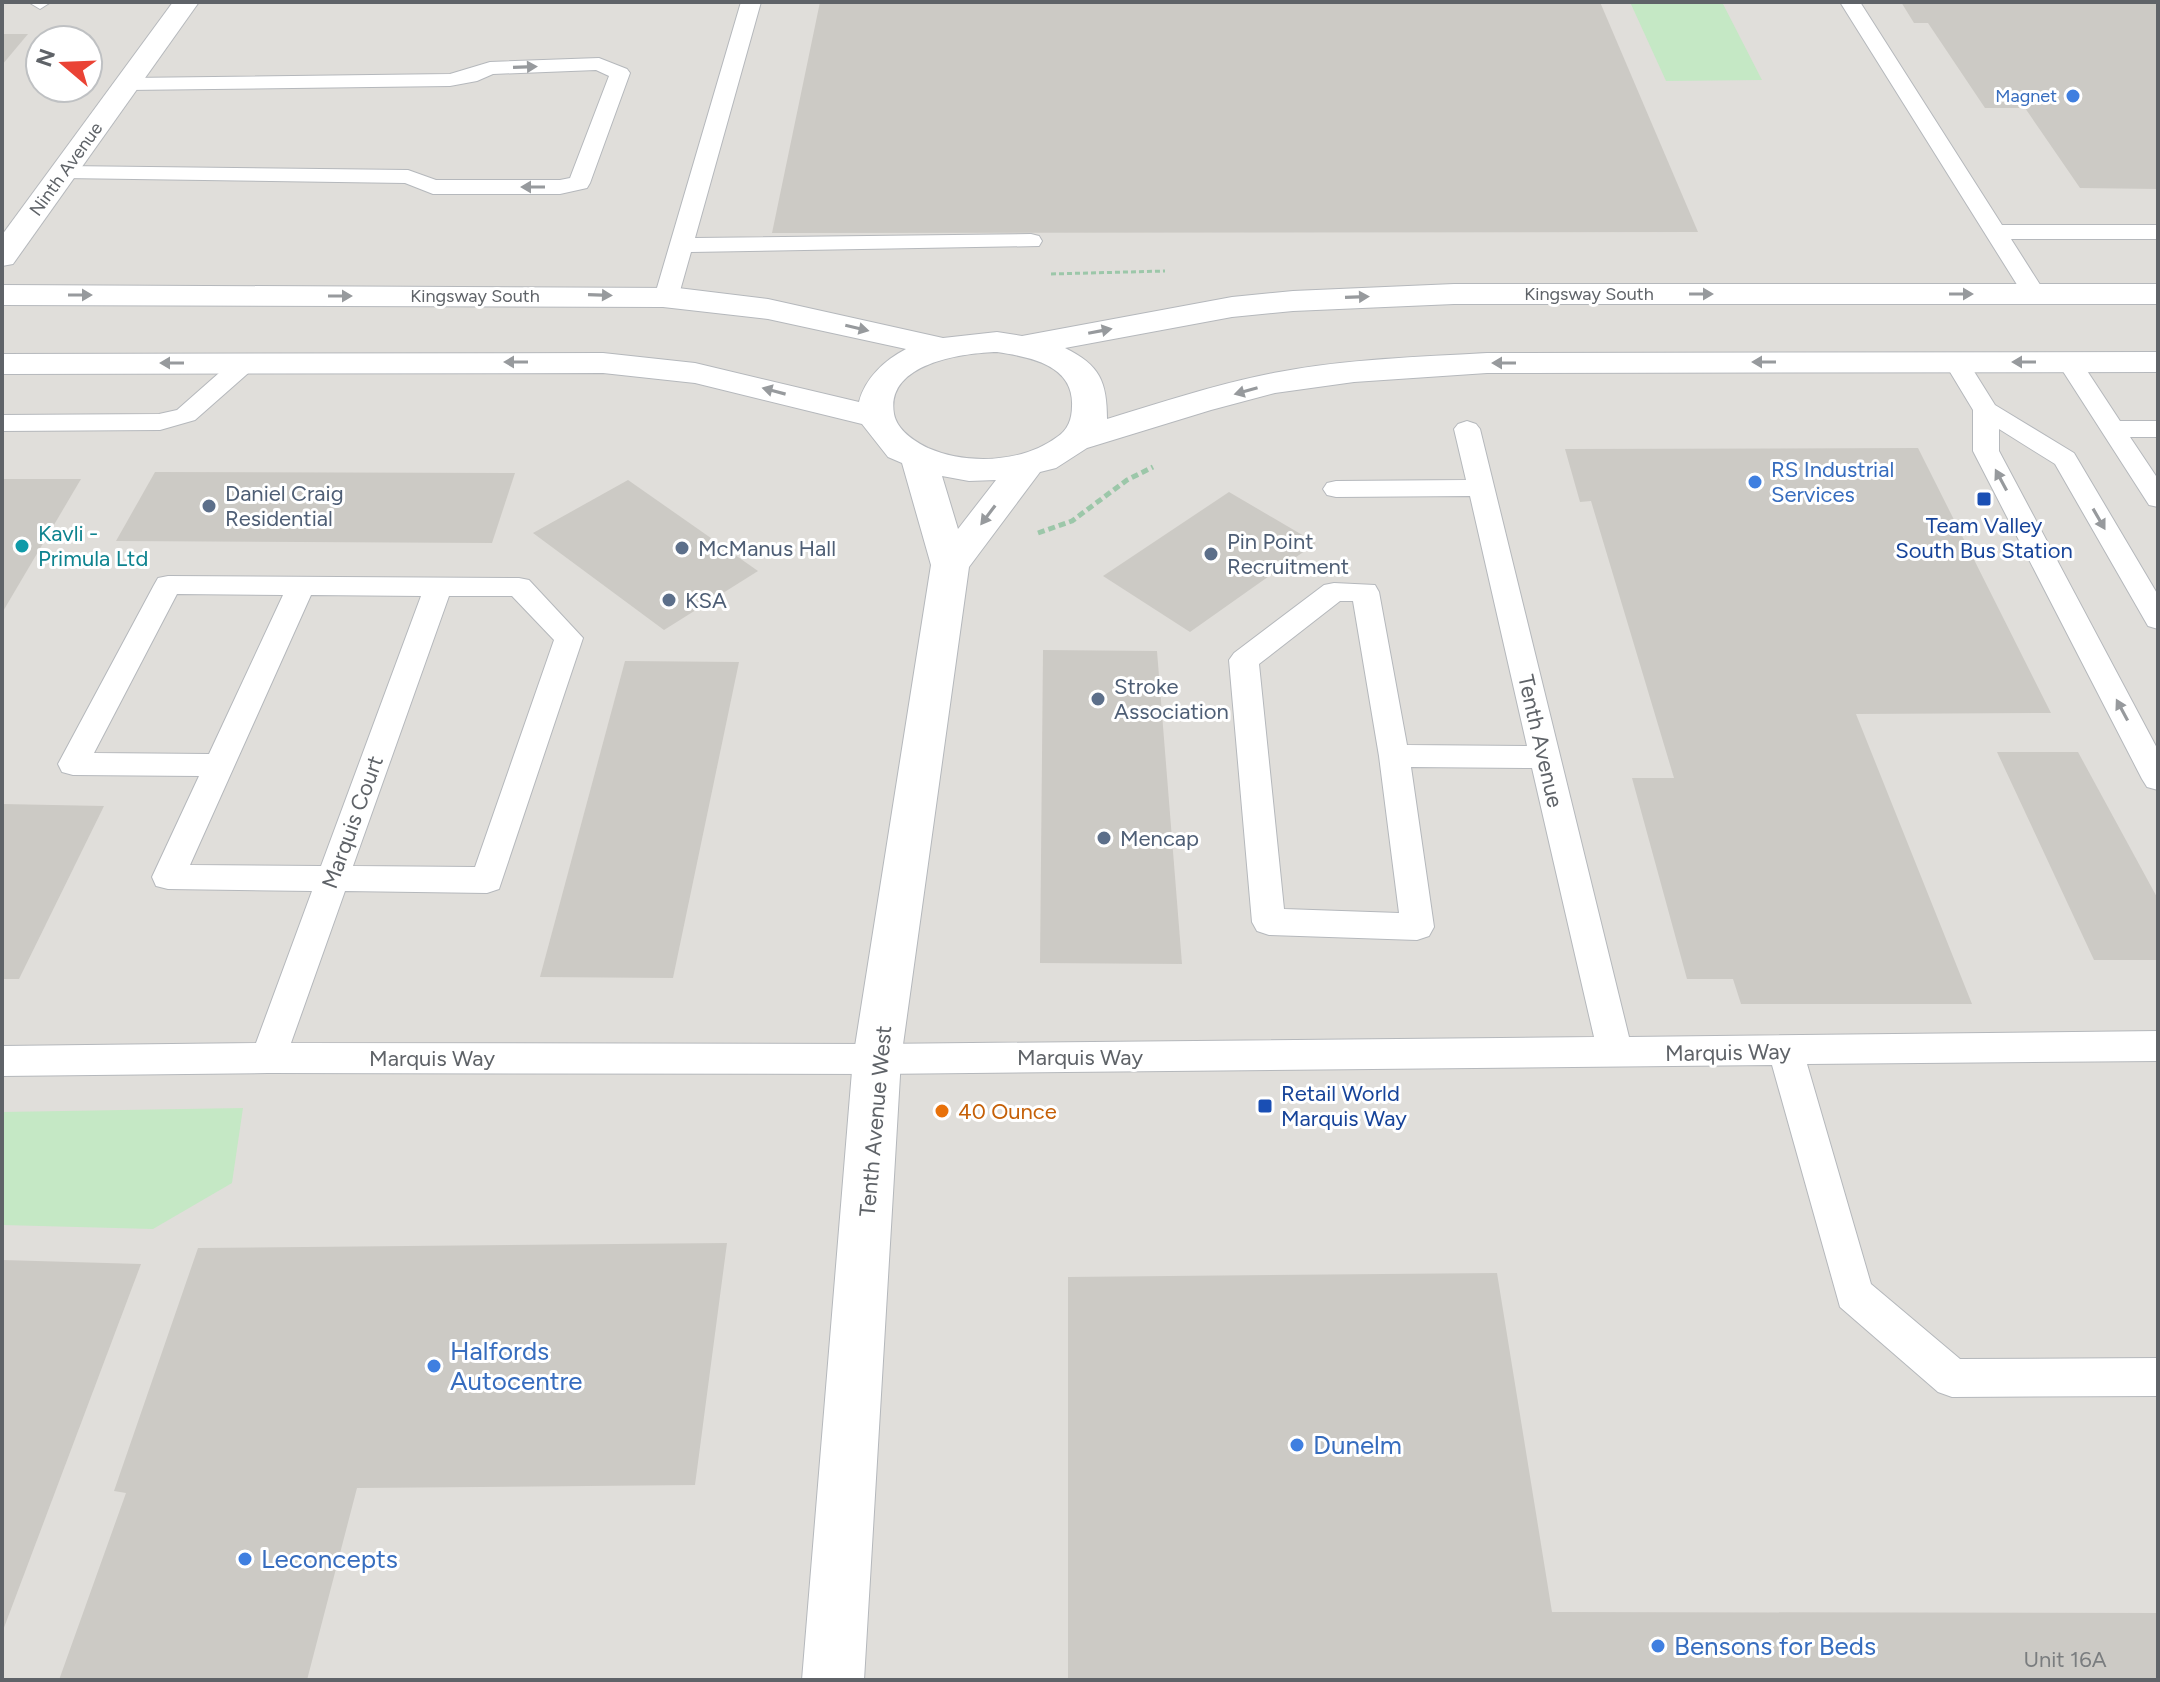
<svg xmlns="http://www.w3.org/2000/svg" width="2160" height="1682" viewBox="0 0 2160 1682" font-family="Figtree,sans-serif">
<rect width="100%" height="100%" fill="#f1efe8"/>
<!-- industrial -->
<path fill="#e0deda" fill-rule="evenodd" d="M2,2H2158V1680H2ZM40,40H88V88H40Z"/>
<!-- green -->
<g fill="#c5e8c5">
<path d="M1630,2H1722L1762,80L1666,81Z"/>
<path d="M243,1108L232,1183L153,1229L2,1225V1112Z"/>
</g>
<!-- building -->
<g fill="#cccac5">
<path d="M820,2H1600L1698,232L772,233Z"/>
<path d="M1901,2H2158V189L2080,188L2025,108H1985L1928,23H1914Z"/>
<path d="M2,34H28L2,65Z"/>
<path d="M1918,448L2051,713L1856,714L1972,1004H1741L1733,979H1687L1632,778H1674L1591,501L1580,502L1565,449Z"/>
<path d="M155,472L515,473L492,543L116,541Z"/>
<path d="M2,479H81L2,613Z"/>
<path d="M628,480L758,571L664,630L533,533Z"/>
<path d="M1229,492L1316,543L1190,632L1103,576Z"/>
<path d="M1043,650L1157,651L1182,964L1040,963Z"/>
<path d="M625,661L739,662L673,978L540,977Z"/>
<path d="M1997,752H2078L2158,899V960H2094Z"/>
<path d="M2,804L104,806L19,979H2Z"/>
<path d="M727,1243L695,1485L357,1488L307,1680H59L126,1493L114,1491L198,1248Z"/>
<path d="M2,1260L141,1264L2,1633Z"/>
<path d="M1497,1273L1552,1612L2158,1613V1680H1068V1277Z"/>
</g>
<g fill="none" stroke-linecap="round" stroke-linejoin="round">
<!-- service casing -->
<g stroke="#b5b8bc" stroke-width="2">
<g id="service">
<path d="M51,2L40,9L30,3L31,2Z"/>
<path d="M741,2H761L695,238L1031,234L1039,236L1042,241L1039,246L691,252L678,298L674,303H658L654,298Z"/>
<path d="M1840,2H1860L2002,225H2158V239H2011L2046,294L2042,299H2026Z"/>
<path d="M599,58L627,69L630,73L590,183L587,188L560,194H433L405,183L64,178L53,172L64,166L408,170L436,180H560L570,178L609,76L596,70L493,74L477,81L450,86L128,90L118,84L128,78L450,74L490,62Z"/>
<path d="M1956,355L1965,357L1995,405L2074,453L2158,595V629L2148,626L2055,464L1999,429V451L2158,750V790L2147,787L2142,779L1973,451V410L1944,362L1947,357Z"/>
<path d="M2069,355L2078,357L2120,421H2158V437H2130L2158,479V507L2149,505L2057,362L2060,357Z"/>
<path d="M245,356L254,358L257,363L254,368L195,420L160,430L2,431V415L159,414L177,410L236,358Z"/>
<path d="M1467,421L1476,424L1480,429L1629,1037L2158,1031V1061L1807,1064L1871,1284L1960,1359L2158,1358V1396L1952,1397L1938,1392L1840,1307L1772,1065L877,1074L268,1073L2,1076V1046L256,1043L312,891L168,889L156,886L152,877L199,776L73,775L62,772L58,764L154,585L158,578L168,576L519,578L529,580L583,638L499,889L487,893L345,891L291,1043L877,1044L1594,1037L1532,768L1411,767L1434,927L1429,936L1417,940L1269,935L1257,931L1252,922L1229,660L1234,653L1324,585L1334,583L1375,585L1379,592L1407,745L1527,746L1470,496L1336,497L1327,495L1323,489L1327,483L1336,481L1466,480L1454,429L1458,424ZM177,594L283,595L209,754L94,753ZM311,595L421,596L321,866L190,865ZM449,596H512L554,640L475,867L353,866ZM1340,601H1353L1379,756L1399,913L1284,909L1259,664Z"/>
</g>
</g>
<!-- minor casing -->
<g stroke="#b5b8bc" stroke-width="2">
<path id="minor" d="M173,2H199L13,264L2,266V235Z"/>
</g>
<!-- tertiary casing -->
<g stroke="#b5b8bc" stroke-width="2">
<path id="tertiary" d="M1454,284H2158V304H1454L1293,311L1232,317L1065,348C1100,365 1107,382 1107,419C1163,402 1220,383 1279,372C1347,359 1417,357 1487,353L2158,352V372L1487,373L1354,382L1275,393L1211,410L1087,448L1056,468L1040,472L969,567L901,1059L864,1680H802L853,1059L931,565L902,463L888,457L862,424L695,383L603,373L2,374V354L603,353L695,363L859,402C865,378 885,360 906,349L768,319L663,307L2,305V285L678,288L768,299L943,338L997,332L1022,336L1232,297L1293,291ZM997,352C1030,357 1074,365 1072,406C1072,419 1068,430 1057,437C1022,463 967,465 928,448C914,441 897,430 894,414C885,363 963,353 997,352ZM942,476L969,481L996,480L958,529Z"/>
</g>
<!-- path-far1 -->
<path stroke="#9cc7a9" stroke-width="3" stroke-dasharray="5 3" stroke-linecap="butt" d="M1051,274L1165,271"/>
<!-- path -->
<path stroke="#9cc7a9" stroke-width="5" stroke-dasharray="7 4" stroke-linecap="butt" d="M1038,533L1072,521L1127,480L1153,467"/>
<!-- service -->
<use href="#service" fill="#fff" fill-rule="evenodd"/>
<!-- minor -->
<use href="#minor" fill="#fff" fill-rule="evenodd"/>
<!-- tertiary -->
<use href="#tertiary" fill="#fff" fill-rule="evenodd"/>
</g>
<!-- one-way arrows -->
<defs><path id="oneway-solid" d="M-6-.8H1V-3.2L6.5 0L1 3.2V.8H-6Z" transform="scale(2)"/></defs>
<g fill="#979a9d">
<use href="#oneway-solid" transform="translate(525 67) rotate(-2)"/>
<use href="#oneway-solid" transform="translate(533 187) rotate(-180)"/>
<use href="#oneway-solid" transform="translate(1701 294)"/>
<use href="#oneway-solid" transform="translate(1961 294)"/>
<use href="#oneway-solid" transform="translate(80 295)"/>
<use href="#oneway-solid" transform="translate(600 295) rotate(2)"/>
<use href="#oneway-solid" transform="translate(340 296)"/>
<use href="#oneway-solid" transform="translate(1357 297) rotate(-2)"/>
<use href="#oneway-solid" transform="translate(857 328) rotate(13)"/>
<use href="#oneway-solid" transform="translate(1100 331) rotate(-11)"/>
<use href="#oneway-solid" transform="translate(516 362) rotate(180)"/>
<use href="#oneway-solid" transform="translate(1764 362) rotate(180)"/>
<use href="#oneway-solid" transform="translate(2024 362) rotate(-180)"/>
<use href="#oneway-solid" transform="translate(172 363) rotate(180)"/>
<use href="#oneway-solid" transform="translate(1504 363) rotate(180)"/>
<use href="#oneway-solid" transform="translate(774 391) rotate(-165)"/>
<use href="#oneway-solid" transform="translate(1246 391) rotate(164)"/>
<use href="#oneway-solid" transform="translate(2001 480) rotate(-118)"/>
<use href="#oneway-solid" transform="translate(988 515) rotate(127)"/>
<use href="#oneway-solid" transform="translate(2099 519) rotate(60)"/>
<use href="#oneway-solid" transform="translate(2122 710) rotate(-118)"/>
</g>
<!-- markers -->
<g fill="#3f7fe0" stroke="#fff" stroke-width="3">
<circle cx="2073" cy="96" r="8"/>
<circle cx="1755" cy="482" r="8"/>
<circle cx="434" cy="1366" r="8"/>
<circle cx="1297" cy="1445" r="8"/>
<circle cx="245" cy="1559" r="8"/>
<circle cx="1658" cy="1646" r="8"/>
</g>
<g fill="#1a4fb4" stroke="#fff" stroke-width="3">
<rect x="1976" y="491" width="16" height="16" rx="4"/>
<rect x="1257" y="1098" width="16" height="16" rx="4"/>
</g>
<g fill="#5c6f8a" stroke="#fff" stroke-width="3">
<circle cx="209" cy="506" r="8"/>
<circle cx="682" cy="548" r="8"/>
<circle cx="1211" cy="554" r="8"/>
<circle cx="669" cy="600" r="8"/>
<circle cx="1098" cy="699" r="8"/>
<circle cx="1104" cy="838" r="8"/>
</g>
<circle fill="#0f9aa8" stroke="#fff" stroke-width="3" cx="22" cy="546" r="8"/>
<circle fill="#e8710a" stroke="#fff" stroke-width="3" cx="942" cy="1111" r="8"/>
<g text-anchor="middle" stroke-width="6" stroke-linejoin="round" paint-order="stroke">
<!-- far-shop labels -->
<g font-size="18" fill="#366cbe" stroke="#fff" text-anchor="end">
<text x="2057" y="102">Magnet</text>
</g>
<!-- far-street labels -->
<g font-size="18" fill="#5f6368" stroke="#fff">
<text transform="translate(66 169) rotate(-54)" y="6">Ninth Avenue</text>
<text x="1589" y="300">Kingsway South</text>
<text x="475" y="302">Kingsway South</text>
</g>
<!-- shop labels -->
<g font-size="22" fill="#366cbe" stroke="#fff" text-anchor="start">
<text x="1771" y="477">RS Industrial<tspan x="1771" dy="25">Services</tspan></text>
</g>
<!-- service labels -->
<g font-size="22" fill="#4e5e75" stroke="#fff" text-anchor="start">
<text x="225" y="501">Daniel Craig<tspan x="225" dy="25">Residential</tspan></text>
<text x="1227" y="549">Pin Point<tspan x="1227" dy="25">Recruitment</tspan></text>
<text x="698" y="556">McManus Hall</text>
<text x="685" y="608">KSA</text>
<text x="1114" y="694">Stroke<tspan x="1114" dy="25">Association</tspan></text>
<text x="1120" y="846">Mencap</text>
</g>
<!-- transit labels -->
<g font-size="22" fill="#164399" stroke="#fff">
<text x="1984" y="533">Team Valley<tspan x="1984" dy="25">South Bus Station</tspan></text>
<text x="1281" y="1101" text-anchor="start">Retail World<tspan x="1281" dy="25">Marquis Way</tspan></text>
</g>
<!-- culture labels -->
<g font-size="22" fill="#0d838f" stroke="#fff" text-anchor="start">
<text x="38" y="541">Kavli -<tspan x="38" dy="25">Primula Ltd</tspan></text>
</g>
<!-- street labels -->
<g font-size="22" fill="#5f6368" stroke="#fff">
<text transform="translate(1541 741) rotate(77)" y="8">Tenth Avenue</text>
<text transform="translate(352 822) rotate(-70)" y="8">Marquis Court</text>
<text transform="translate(1728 1052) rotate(-1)" y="8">Marquis Way</text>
<text x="1080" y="1065">Marquis Way</text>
<text x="432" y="1066">Marquis Way</text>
<text transform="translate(875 1121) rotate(-85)" y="8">Tenth Avenue West</text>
</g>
<!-- food labels -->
<g font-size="22" fill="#c56008" stroke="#fff" text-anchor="start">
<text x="958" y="1119">40 Ounce</text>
</g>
<!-- near-number labels -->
<g font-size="22" fill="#7a7d7f">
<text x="2065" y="1667">Unit 16A</text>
</g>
<!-- near-shop labels -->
<g font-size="26" fill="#366cbe" stroke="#fff" text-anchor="start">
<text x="450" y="1360">Halfords<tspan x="450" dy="30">Autocentre</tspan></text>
<text x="1313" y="1454">Dunelm</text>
<text x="261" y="1568">Leconcepts</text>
<text x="1674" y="1655">Bensons for Beds</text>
</g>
</g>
<!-- border -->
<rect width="2160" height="1682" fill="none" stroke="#5f6368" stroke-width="8"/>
<!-- north arrow -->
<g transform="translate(64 64) rotate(289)"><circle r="38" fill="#ffffff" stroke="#bfc1c3" stroke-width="2"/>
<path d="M0-6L14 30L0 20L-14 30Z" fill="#ea4335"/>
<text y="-12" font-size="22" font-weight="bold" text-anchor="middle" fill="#5f6368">N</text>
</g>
</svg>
